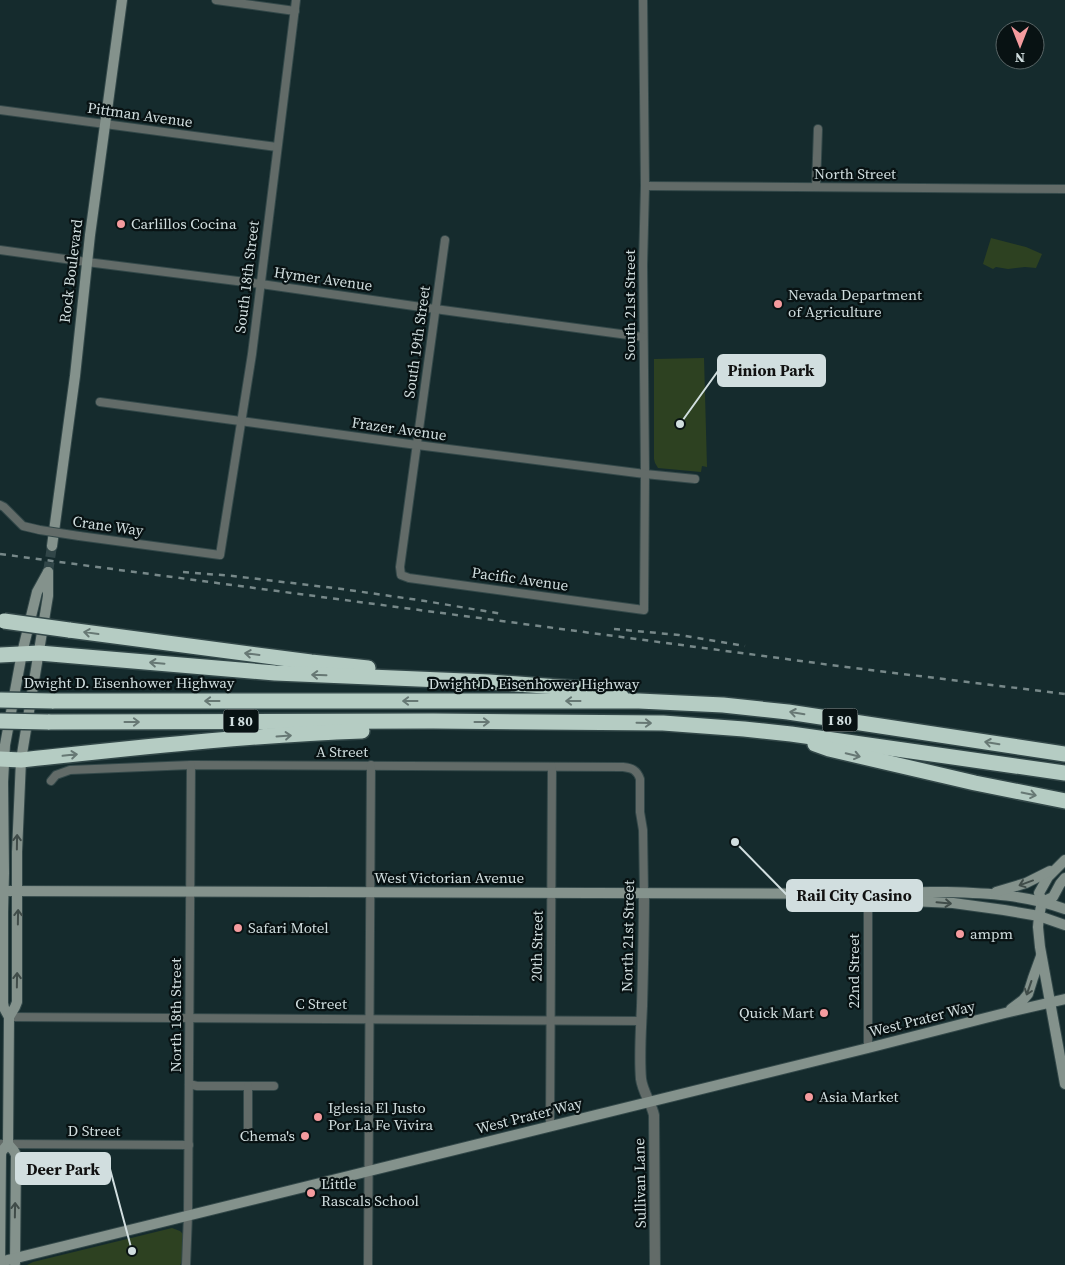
<svg xmlns="http://www.w3.org/2000/svg" width="1065" height="1265" viewBox="0 0 1065 1265" font-family="'Source Serif 4',serif">
<rect width="100%" height="100%" fill="#152b2d"/>
<!-- green -->
<g fill="#2d4121">
<path d="M991,238L1026,247L1042,254L1036,268L1025,267L1008,269L996,267L993,269L983,264Z"/>
<path d="M704,358L707,467L702,466L701,472L658,468L655,463L654,459V359Z"/>
<path d="M172,1228L180,1231L184,1235L185,1259L180,1265H27L33,1262Z"/>
</g>
<g fill="none" stroke-linecap="round" stroke-linejoin="round">
<!-- secondary-tunnel -->
<path stroke="#314648" stroke-width="10" stroke-dasharray="10 5" stroke-linecap="butt" d="M48,572L52,546"/>
<!-- minor casing -->
<g stroke="#334849" stroke-width="10">
<g id="minor">
<path d="M216,0L295,11"/>
<path d="M0,110L277,147"/>
<path d="M645,186L1065,189"/>
<path d="M816,187L818,129"/>
<path d="M445,240L400,567L401,575L409,578L644,610L645,474L643,265L645,186L643,0"/>
<path d="M0,250L87,262L261,284L435,309L643,337"/>
<path d="M100,402L417,445L645,474L695,479"/>
<path d="M0,505L4,507L23,526L40,530"/>
<path d="M79,536L220,555L252,354L296,0"/>
<path d="M51,781L56,775L70,770L191,765L623,767C632,768 637,770 640,779V812L643,830L644,894"/>
<path d="M868,894V1048"/>
<path d="M9,1017L641,1021"/>
<path d="M189,1084L197,1086H274"/>
<path d="M550,1126L552,767"/>
<path d="M248,1129V1086"/>
<path d="M0,1144L189,1145"/>
<path d="M186,1265L188,1215L191,765"/>
<path d="M368,1265L371,765"/>
</g>
</g>
<!-- tertiary casing -->
<g stroke="#334849" stroke-width="12">
<path id="tertiary" d="M644,894C644,931 643,968 642,1006C641,1030 639,1055 641,1079C643,1093 651,1102 654,1115L655,1265"/>
</g>
<!-- secondary casing -->
<g stroke="#334849" stroke-width="12">
<g id="secondary">
<path d="M52,546L75,376L90,235L122,0"/>
<path d="M1065,860L1048,877L1039,893L1042,902L1039,916L1038,927L1040,947L1065,1084"/>
<path d="M0,891L897,894C914,891 930,892 947,892C988,893 1026,895 1065,909"/>
<path d="M996,892L1026,883L1050,871"/>
<path d="M897,894L911,901L953,903L1004,910L1039,916L1065,925"/>
<path d="M1042,902L1053,897L1060,884L1065,878"/>
<path d="M1011,1009L1023,1000L1028,994L1033,978L1041,956"/>
<path d="M9,1017L4,1008L3,1003V912L4,873L3,782L5,745L22,653L37,592L48,572"/>
<path d="M8,1144L14,1151L16,1155L15,1263"/>
<path d="M0,1262L868,1048L1005,1013L1065,999"/>
<path d="M0,1265L1,1154L2,1151L8,1144L9,1017L15,1007L17,1002V852L21,760L48,596V572"/>
</g>
</g>
<!-- motorway casing -->
<g stroke="#334849" stroke-width="18">
<g id="motorway">
<path d="M69,630L311,662L368,668"/>
<path d="M0,655L39,653L275,673L489,682L601,690L621,696"/>
<path d="M52,701H639L723,705L788,712L1065,754"/>
<path d="M48,722L433,721L663,723L744,729L791,734L1065,773"/>
<path d="M815,744L829,749L975,783L1065,801"/>
<path d="M0,759L21,760C135,748 248,735 362,731"/>
</g>
</g>
<!-- minor -->
<use href="#minor" stroke="#626b68" stroke-width="8"/>
<!-- tertiary -->
<use href="#tertiary" stroke="#626b68" stroke-width="10"/>
<!-- secondary -->
<use href="#secondary" stroke="#84928c" stroke-width="10"/>
<!-- motorway -->
<use href="#motorway" stroke="#b5ccc3" stroke-width="15"/>
<!-- rail -->
<g stroke="#778889" stroke-width="2.5" stroke-dasharray="6 6" stroke-linecap="butt">
<path d="M0,554L846,667L1065,694"/>
<path d="M183,572L233,576L342,589L425,601L502,614"/>
<path d="M614,629L679,635L745,646"/>
</g>
<!-- minor-bridge casing -->
<g stroke="#334849" stroke-width="10" stroke-linecap="butt">
<path id="minor-bridge" d="M40,530L79,536"/>
</g>
<!-- motorway-bridge casing -->
<g stroke="#334849" stroke-width="18" stroke-linecap="butt">
<g id="motorway-bridge">
<path d="M4,621L69,630"/>
<path d="M0,700L52,701"/>
<path d="M0,721L48,722"/>
</g>
</g>
<!-- minor-bridge -->
<use href="#minor-bridge" stroke="#626b68" stroke-width="8"/>
<!-- motorway-bridge -->
<use href="#motorway-bridge" stroke="#b5ccc3" stroke-width="15"/>
</g>
<!-- one-way arrows -->
<defs><path id="oneway-shaft" d="M-6 0H5M1.5-3L5.5 0L1.5 3" fill="none" stroke-width="1.6" stroke-linecap="round" stroke-linejoin="round" transform="scale(1.25)"/></defs>
<g stroke="#677874">
<use href="#oneway-shaft" transform="translate(91 633) rotate(-172)"/>
<use href="#oneway-shaft" transform="translate(252 654) rotate(-173)"/>
<use href="#oneway-shaft" transform="translate(157 663) rotate(-175)"/>
<use href="#oneway-shaft" transform="translate(319 675) rotate(-178)"/>
<use href="#oneway-shaft" transform="translate(212 701) rotate(-180)"/>
<use href="#oneway-shaft" transform="translate(410 701) rotate(-180)"/>
<use href="#oneway-shaft" transform="translate(573 701) rotate(-180)"/>
<use href="#oneway-shaft" transform="translate(797 713) rotate(-171)"/>
<use href="#oneway-shaft" transform="translate(132 722)"/>
<use href="#oneway-shaft" transform="translate(482 722)"/>
<use href="#oneway-shaft" transform="translate(644 723) rotate(1)"/>
<use href="#oneway-shaft" transform="translate(284 736) rotate(-4)"/>
<use href="#oneway-shaft" transform="translate(992 743) rotate(-171)"/>
<use href="#oneway-shaft" transform="translate(70 755) rotate(-6)"/>
<use href="#oneway-shaft" transform="translate(853 755) rotate(13)"/>
<use href="#oneway-shaft" transform="translate(1029 794) rotate(11)"/>
</g>
<g stroke="#404c49">
<use href="#oneway-shaft" transform="translate(17 842) rotate(-89)"/>
<use href="#oneway-shaft" transform="translate(1026 883) rotate(160)"/>
<use href="#oneway-shaft" transform="translate(944 903) rotate(5)"/>
<use href="#oneway-shaft" transform="translate(18 917) rotate(-89)"/>
<use href="#oneway-shaft" transform="translate(17 980) rotate(-89)"/>
<use href="#oneway-shaft" transform="translate(1029 988) rotate(109)"/>
<use href="#oneway-shaft" transform="translate(15 1210) rotate(-89)"/>
</g>
<!-- markers -->
<g fill="#f59b9e" stroke="#081213" stroke-width="2">
<circle cx="121" cy="224" r="5"/>
<circle cx="778" cy="304" r="5"/>
<circle cx="238" cy="928" r="5"/>
<circle cx="960" cy="934" r="5"/>
<circle cx="824" cy="1013" r="5"/>
<circle cx="809" cy="1097" r="5"/>
<circle cx="318" cy="1117" r="5"/>
<circle cx="305" cy="1136" r="5"/>
<circle cx="311" cy="1193" r="5"/>
</g>
<g text-anchor="middle" stroke-width="4.5" stroke-linejoin="round" paint-order="stroke">
<!-- shield labels -->
<g fill="#081213" stroke="#95a1a2" stroke-width="1">
<rect x="822.5" y="708.5" width="35" height="23" rx="4"/>
<rect x="223.5" y="709.5" width="35" height="23" rx="4"/>
</g>
<g font-size="14" font-weight="bold" fill="#d1dedf">
<text x="840" y="725">I 80</text>
<text x="241" y="726">I 80</text>
</g>
<!-- street labels -->
<g font-size="15" fill="#d1dedf" stroke="#081213">
<text transform="translate(140 115) rotate(8)" y="5">Pittman Avenue</text>
<text x="855" y="179">North Street</text>
<text transform="translate(71 271) rotate(-83)" y="5">Rock Boulevard</text>
<text transform="translate(247 277) rotate(-83)" y="5">South 18th Street</text>
<text transform="translate(323 279) rotate(8)" y="5">Hymer Avenue</text>
<text transform="translate(630 305) rotate(-90)" y="5">South 21st Street</text>
<text transform="translate(417 342) rotate(-82)" y="5">South 19th Street</text>
<text transform="translate(399 429) rotate(8)" y="5">Frazer Avenue</text>
<text transform="translate(108 526) rotate(8)" y="5">Crane Way</text>
<text transform="translate(520 579) rotate(8)" y="5">Pacific Avenue</text>
<text x="129" y="688">Dwight D. Eisenhower Highway</text>
<text x="534" y="689">Dwight D. Eisenhower Highway</text>
<text x="342" y="757">A Street</text>
<text x="449" y="883">West Victorian Avenue</text>
<text transform="translate(628 936) rotate(-89)" y="5">North 21st Street</text>
<text transform="translate(537 946) rotate(-89)" y="5">20th Street</text>
<text transform="translate(854 971) rotate(-90)" y="5">22nd Street</text>
<text x="321" y="1009">C Street</text>
<text transform="translate(176 1015) rotate(-90)" y="5">North 18th Street</text>
<text transform="translate(922 1019) rotate(-14)" y="5">West Prater Way</text>
<text transform="translate(529 1116) rotate(-14)" y="5">West Prater Way</text>
<text x="94" y="1136">D Street</text>
<text transform="translate(640 1183) rotate(-91)" y="5">Sullivan Lane</text>
</g>
<!-- poi labels -->
<g font-size="15" fill="#d1dedf" stroke="#081213" text-anchor="start">
<text x="131" y="229">Carlillos Cocina</text>
<text x="788" y="300">Nevada Department<tspan x="788" dy="17">of Agriculture</tspan></text>
<text x="248" y="933">Safari Motel</text>
<text x="970" y="939">ampm</text>
<text x="814" y="1018" text-anchor="end">Quick Mart</text>
<text x="819" y="1102">Asia Market</text>
<text x="328" y="1113">Iglesia El Justo<tspan x="328" dy="17">Por La Fe Vivira</tspan></text>
<text x="295" y="1141" text-anchor="end">Chema's</text>
<text x="321" y="1189">Little<tspan x="321" dy="17">Rascals School</tspan></text>
</g>
</g>
<!-- callouts -->
<path fill="none" stroke="#d1dedf" stroke-width="2" d="M680 424L718 371M735 842L787 895M132 1251L110 1169"/>
<g fill="#d1dedf" stroke="#081213" stroke-width="2">
<circle cx="680" cy="424" r="5"/>
<circle cx="735" cy="842" r="5"/>
<circle cx="132" cy="1251" r="5"/>
</g>
<g fill="#d1dedf" stroke="#d1dedf" stroke-width="2">
<rect x="718" y="355" width="107" height="31" rx="5"/>
<rect x="787" y="880" width="135" height="31" rx="5"/>
<rect x="16" y="1153" width="94" height="31" rx="5"/>
</g>
<g font-size="16" text-anchor="middle" font-weight="bold" fill="#111">
<text x="771" y="376">Pinion Park</text>
<text x="854" y="901">Rail City Casino</text>
<text x="63" y="1175">Deer Park</text>
</g>
<!-- north arrow -->
<g transform="translate(1020 45) rotate(180)"><circle r="24" fill="#081213" stroke="#586465"/>
<path d="M0-4L9 19L0 12L-9 19Z" fill="#f59b9e"/>
<text y="-8" font-size="14" font-weight="bold" text-anchor="middle" fill="#d1dedf">N</text>
</g>
</svg>
